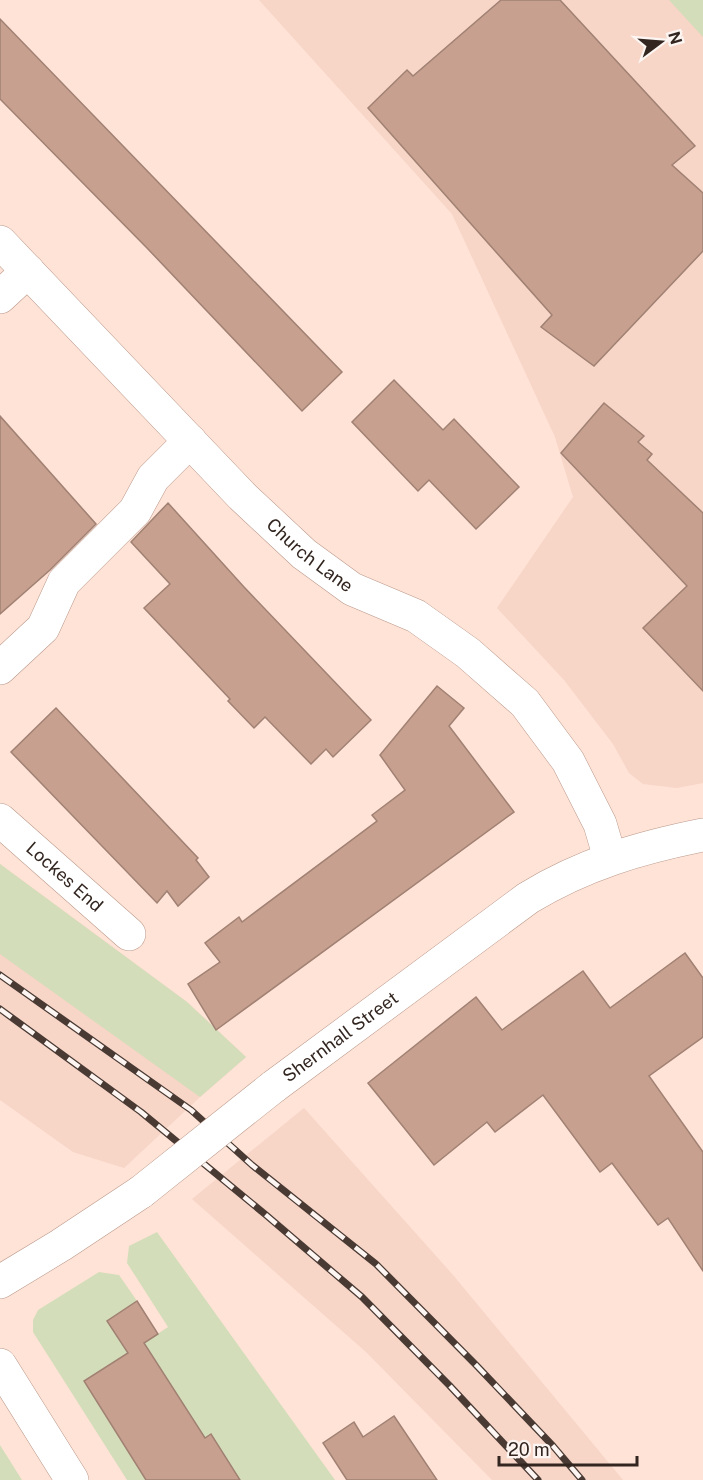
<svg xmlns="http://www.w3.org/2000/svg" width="703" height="1480" viewBox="0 0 703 1480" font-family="'Public Sans',sans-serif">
<rect width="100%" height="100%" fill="#ffe3d6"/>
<!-- built -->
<g fill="#f7d5c7">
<path d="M259,0H703V783L677,788L643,784L629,773L613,744L564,680L497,608L573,497L555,437L452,214Z"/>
<path d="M0,864L187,1002L246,1057L200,1097L124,1168L73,1152L0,1100Z"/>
<path d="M304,1108L453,1275L623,1480H492L366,1352L192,1199Z"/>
</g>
<!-- green -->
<g fill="#d4ddba">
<path d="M669,0H703V37Z"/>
<path d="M0,864L187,1002L246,1057L200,1097L0,954Z"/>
<path d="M157,1232L335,1480H240L211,1434L205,1438L144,1343L168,1327L127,1263L129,1246Z"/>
<path d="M99,1272L119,1275L137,1301L107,1321L128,1353L84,1381L143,1476L156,1480H127L33,1332V1320L38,1310Z"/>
<path d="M0,1445L22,1480H0Z"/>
</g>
<!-- building -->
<g fill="#c7a08f" stroke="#a08173" stroke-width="1.5">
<path d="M501,0H560L695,146L672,165L703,193V251L594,366L541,327L552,315L368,108L407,70L413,76Z"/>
<path d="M0,19L342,372L302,411L147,248L0,99Z"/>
<path d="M394,380L443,430L454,419L519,487L476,529L429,480L418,491L352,422Z"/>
<path d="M604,403L644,436L638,442L652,454L647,460L703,513V691L643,628L687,586L561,453Z"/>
<path d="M0,416L96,524L50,570L0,614Z"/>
<path d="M168,503L244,587L371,720L333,757L326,749L311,764L265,717L254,728L228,701L230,699L144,608L170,584L131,542Z"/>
<path d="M437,686L464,708L449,726L514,812L216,1030L188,984L220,962L205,943L239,917L242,922L377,821L372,815L405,790L380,755Z"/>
<path d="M56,708L198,858L196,860L209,877L178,906L167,891L157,903L11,752Z"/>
<path d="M685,953L703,978V1037L649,1076L703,1152V1271L668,1218L658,1225L612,1163L600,1172L543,1095L495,1132L487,1122L434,1165L368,1083L476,997L502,1030L583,971L610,1008Z"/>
<path d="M137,1301L158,1334L144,1343L205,1438L211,1434L240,1480H146L84,1381L128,1353L107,1321Z"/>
<path d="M394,1416L437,1480H347L323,1443L354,1422L363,1437Z"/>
</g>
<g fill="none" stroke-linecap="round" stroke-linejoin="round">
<!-- minor casing -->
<g stroke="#ba998b" stroke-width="34">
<g id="minor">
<path id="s1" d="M0,242L242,496L304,554L352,589L416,616L468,653L525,703L568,761L600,824L610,858"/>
<path d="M0,297L28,271"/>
<path d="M0,668L43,628L64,582L135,511L153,478L190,441"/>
<path id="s2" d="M0,820L129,934"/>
<path id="s3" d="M273,1087L528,898C584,864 639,848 703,835"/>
<path d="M0,1282L61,1245L141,1192"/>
<path d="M0,1365L72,1480"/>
</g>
</g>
<!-- minor -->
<use href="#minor" stroke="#fff" stroke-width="33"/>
<!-- rail casing -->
<g stroke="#493a33" stroke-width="7">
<g id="rail">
<path d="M0,975L191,1110L252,1165L376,1264L477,1366L553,1446L582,1480"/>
<path d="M0,1009L141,1112L266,1215L362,1297L449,1385L538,1480"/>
</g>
</g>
<!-- rail -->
<use href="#rail" stroke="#fcf5f2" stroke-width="4.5" stroke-dasharray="14" stroke-linecap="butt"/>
<!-- minor-bridge casing -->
<g stroke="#ba998b" stroke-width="34" stroke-linecap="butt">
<path id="minor-bridge" d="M141,1192L273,1087"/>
</g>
<!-- minor-bridge -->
<use href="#minor-bridge" stroke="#fff" stroke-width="33"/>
</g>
<g text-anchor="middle" stroke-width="4.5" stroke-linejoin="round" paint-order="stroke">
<!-- street labels -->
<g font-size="18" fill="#332620" stroke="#fcf5f2">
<text dy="6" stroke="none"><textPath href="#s1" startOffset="441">Church Lane</textPath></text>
<text dy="6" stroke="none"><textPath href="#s2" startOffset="86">Lockes End</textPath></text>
<text dy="6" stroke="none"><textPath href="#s3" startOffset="84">Shernhall Street</textPath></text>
</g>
</g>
<!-- north arrow -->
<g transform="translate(661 42) rotate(74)" stroke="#fcf5f2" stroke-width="4.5" paint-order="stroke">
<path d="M0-4.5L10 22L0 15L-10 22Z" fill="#332620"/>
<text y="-9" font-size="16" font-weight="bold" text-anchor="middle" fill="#332620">N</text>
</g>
<!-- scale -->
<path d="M499 1456v9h138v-9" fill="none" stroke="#332620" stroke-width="3"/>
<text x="508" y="1456" font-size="18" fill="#332620" stroke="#fcf5f2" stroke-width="4.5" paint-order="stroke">20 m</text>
</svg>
